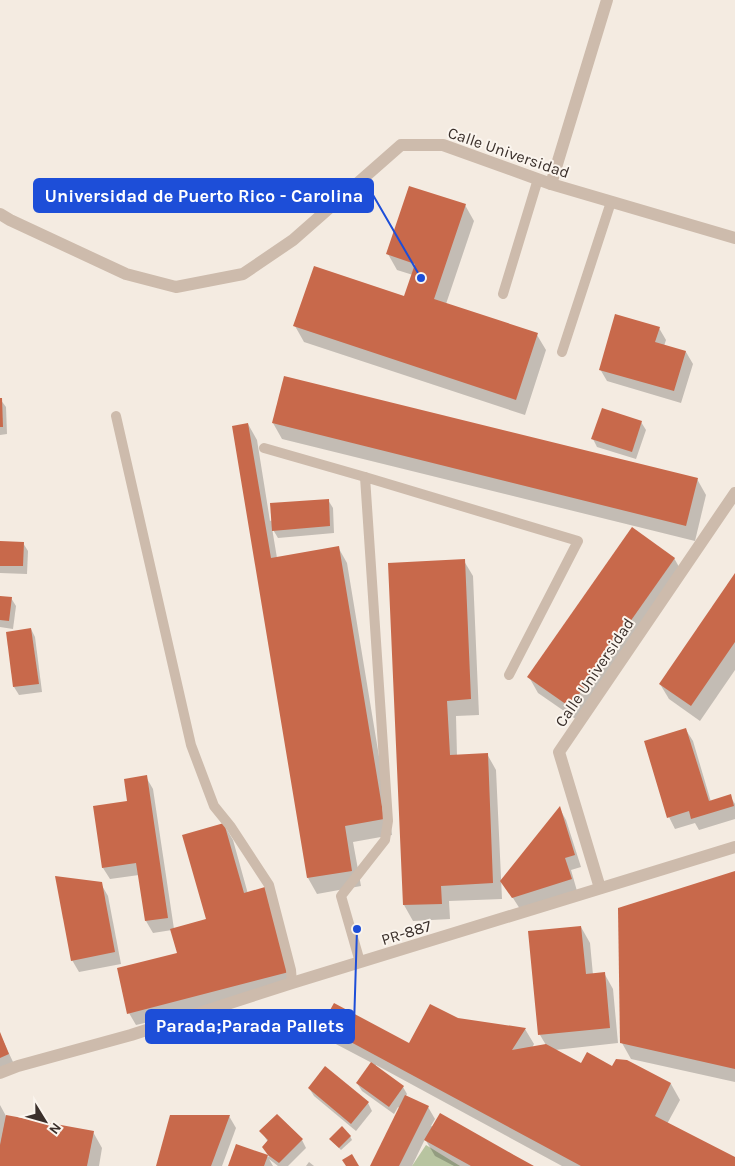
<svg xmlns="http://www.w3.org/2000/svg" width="735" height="1166" viewBox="0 0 735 1166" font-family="Karla,sans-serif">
<rect width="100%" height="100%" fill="#f4ebe1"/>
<!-- green -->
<path fill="#b8c4a0" d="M426,1145L460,1166H412Z"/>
<!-- shadow -->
<g fill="#0003">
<path d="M465,205L474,221L446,304L537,335L546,350L525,415L304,342L295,326L405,297L413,275L397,270L388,254Z"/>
<path d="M659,328L666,340L664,346L686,352L693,364L681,403L607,381L600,369Z"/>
<path d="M0,399L6,407L7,434L0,435Z"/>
<path d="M641,422L646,430L636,459L597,447L593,439Z"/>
<path d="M273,423L697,479L706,495L695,541L282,439Z"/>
<path d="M248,424L257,440L270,521L328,500L333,508L334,533L278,538L272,528L277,558L338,547L347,563L392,835L353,842L361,886L317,894L308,878L233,427Z"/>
<path d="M0,543H23L28,551L27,574L0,573Z"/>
<path d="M674,558L683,574L580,722L538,693L529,677Z"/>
<path d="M464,561L473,576L479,715L456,716L457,756L487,754L496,770L502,899L449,901L450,919L413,921L404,905L389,564Z"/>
<path d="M735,576V670L700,721L669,699L660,684Z"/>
<path d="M0,597L11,598L16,606L13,629L0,627Z"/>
<path d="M31,629L35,637L42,692L19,695L14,687L7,633Z"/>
<path d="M686,730L693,741L711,802L730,796L735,804V819L699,830L695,823L675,829L669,817Z"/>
<path d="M146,777L153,789L174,929L207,920L224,825L233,840L248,894L297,987L136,1025L129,1013L178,954L172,930L153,933L146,921L139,875L110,879L103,868L129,802Z"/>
<path d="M560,809L566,820L581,867L571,870L577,891L520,909L502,881Z"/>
<path d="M735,872V1082L631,1059L622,1043Z"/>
<path d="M101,884L108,896L121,964L79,972L72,960Z"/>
<path d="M581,927L590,943L593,975L604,973L613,989L618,1043L555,1050L581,1065L612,1068L626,1061L671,1084L680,1100L667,1124L735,1158V1166H562L376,1065L375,1067L403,1087L407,1094L406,1096L428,1107L435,1119L431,1126L531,1166H454L435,1156L425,1139L412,1166H371L400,1108L398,1107L394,1114L362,1091L357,1083L372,1063L332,1042L323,1026L409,1045L457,1020L525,1029L534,1044L532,1048L546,1045L540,1035Z"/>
<path d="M0,1034L13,1062L0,1068Z"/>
<path d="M309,1088L368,1103L372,1111L356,1131L314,1096Z"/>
<path d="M0,1105L6,1116L93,1132L102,1148L99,1166H0Z"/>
<path d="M229,1116L236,1128L222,1166H158Z"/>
<path d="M261,1131L302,1140L306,1148L288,1166H278L269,1159L273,1166H230L237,1145L269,1157L264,1147L268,1142Z"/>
<path d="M350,1136L352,1140L341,1150L333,1142Z"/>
<path d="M309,1162L314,1166H306Z"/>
</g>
<!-- building -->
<g fill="#c8694b">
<path d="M409,186L466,204L434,299L538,333L516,400L293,326L314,266L404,296L415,264L386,254Z"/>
<path d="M615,314L660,327L655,342L686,351L674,391L599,370Z"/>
<path d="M284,376L698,478L686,526L272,423Z"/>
<path d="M0,398H2L3,427H0Z"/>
<path d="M602,408L642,421L632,452L591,439Z"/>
<path d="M248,423L271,558L339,546L384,819L345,826L352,871L307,878L232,426Z"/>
<path d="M329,499L330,526L272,531L270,503Z"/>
<path d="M632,527L675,558L570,707L527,677Z"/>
<path d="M0,541L24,542L23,566H0Z"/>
<path d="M465,559L471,699L447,701L450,755L488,753L493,883L441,886L442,904L403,905L388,563Z"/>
<path d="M735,573V642L691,706L659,684Z"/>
<path d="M0,596L12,597L9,621L0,620Z"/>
<path d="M31,628L39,684L13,687L6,632Z"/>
<path d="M686,728L709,801L731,794L734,806L691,819L689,811L667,818L644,741Z"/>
<path d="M147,775L168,918L145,921L136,863L102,868L93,806L127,801L124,779Z"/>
<path d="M560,806L575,855L565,858L572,879L512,898L500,881Z"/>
<path d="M224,823L244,893L265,887L289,972L127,1014L117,968L177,953L170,929L206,919L182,835Z"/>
<path d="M735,871V1069L620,1043L618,908Z"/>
<path d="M55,876L102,882L115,952L71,961Z"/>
<path d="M581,926L586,974L605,972L610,1028L538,1035L528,931Z"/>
<path d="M334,1003L409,1043L430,1004L458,1018L526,1028L512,1050L546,1044L581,1063L587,1052L612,1066L616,1059L627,1060L671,1083L655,1116L735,1157V1166H581L321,1026Z"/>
<path d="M0,1032L9,1054L0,1058Z"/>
<path d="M371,1062L404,1086L389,1107L356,1083Z"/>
<path d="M325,1066L369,1102L351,1124L308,1088Z"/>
<path d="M405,1095L429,1106L399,1166H370Z"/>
<path d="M440,1113L514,1155L534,1166H471L424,1140Z"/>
<path d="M277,1114L303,1139L279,1163L268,1155L262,1147L268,1140L259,1131Z"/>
<path d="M6,1115L94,1131L87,1166H0V1145Z"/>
<path d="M170,1115H230L211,1166H156Z"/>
<path d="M342,1126L351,1136L339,1148L329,1139Z"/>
<path d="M236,1144L268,1155L264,1166H228Z"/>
<path d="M352,1154L359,1166H346L342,1160Z"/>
</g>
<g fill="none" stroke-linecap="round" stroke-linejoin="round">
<!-- service -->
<g stroke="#cdbbac" stroke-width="10">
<path d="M503,294L538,179"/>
<path d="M562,352L611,202"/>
<path d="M116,416L191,745L214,806L231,827L269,885L291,970L292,983"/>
<path d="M264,448L365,477"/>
<path d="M360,962L341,896L385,840L388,821L365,477L578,541L509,675"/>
</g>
<!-- minor -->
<g stroke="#cdbbac" stroke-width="12">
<path d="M551,184L607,0"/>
<path d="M0,214L10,220L126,274L176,287L243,274L293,240L401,145H443L551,184L735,238"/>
<path d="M600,888L559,752L735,493"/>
</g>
<!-- tertiary -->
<path stroke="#cdbbac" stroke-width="12" d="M0,1073L18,1066L131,1035L292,983L735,847"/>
</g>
<g text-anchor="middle" stroke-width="4" stroke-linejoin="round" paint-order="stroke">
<!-- street labels -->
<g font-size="16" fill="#3b302b" stroke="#fbf5ee">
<text transform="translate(509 152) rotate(19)" y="6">Calle Universidad</text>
<text transform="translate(594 672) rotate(-56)" y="6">Calle Universidad</text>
<text transform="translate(406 932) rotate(-17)" y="6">PR-887</text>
</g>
</g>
<!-- callouts -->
<path fill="none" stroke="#1d4ed8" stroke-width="2" d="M421 278L373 195M357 929L354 1026"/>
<g fill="#1d4ed8" stroke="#fbf5ee" stroke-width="2">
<circle cx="421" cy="278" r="5"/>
<circle cx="357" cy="929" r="5"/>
</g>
<g fill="#1d4ed8" stroke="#1d4ed8" stroke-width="2">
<rect x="34" y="179" width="339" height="33" rx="5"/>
<rect x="146" y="1010" width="208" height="33" rx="5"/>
</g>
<g font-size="18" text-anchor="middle" font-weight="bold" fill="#fff">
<text x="204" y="202">Universidad de Puerto Rico - Carolina</text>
<text x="250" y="1032">Parada;Parada Pallets</text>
</g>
<!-- north arrow -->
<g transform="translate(45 1121) rotate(127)" stroke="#fbf5ee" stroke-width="4" paint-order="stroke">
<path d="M0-4L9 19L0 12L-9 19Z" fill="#3b302b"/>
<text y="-8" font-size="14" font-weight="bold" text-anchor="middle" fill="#3b302b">N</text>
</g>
</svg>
